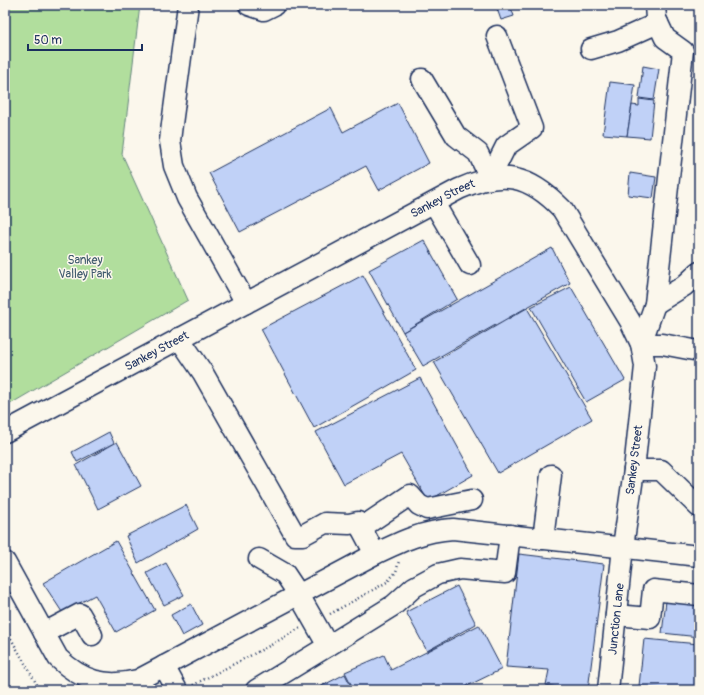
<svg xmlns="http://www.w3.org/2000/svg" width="704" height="695" viewBox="0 0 704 695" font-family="Pangolin,sans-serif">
<rect width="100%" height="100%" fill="#fbf7ec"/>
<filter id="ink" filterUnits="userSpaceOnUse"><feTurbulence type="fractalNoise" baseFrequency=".025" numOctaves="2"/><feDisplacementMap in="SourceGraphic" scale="8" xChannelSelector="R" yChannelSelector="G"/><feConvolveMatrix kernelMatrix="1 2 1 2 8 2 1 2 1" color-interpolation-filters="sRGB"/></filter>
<g filter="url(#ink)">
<!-- green -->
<path fill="#b1de9d" stroke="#66867e" d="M5,5H140L122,154L188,300L5,407Z"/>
<!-- building -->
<g fill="#c0d1f7" stroke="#1b2f5e">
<path d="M497,5H510L514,16L501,20L496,6Z"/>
<path d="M643,66L659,69L654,100L639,98Z"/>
<path d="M610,82L635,85L627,136L603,134Z"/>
<path d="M639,99L654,101L650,138L627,136L632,105L639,106Z"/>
<path d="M398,103L429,163L379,190L366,166L240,232L209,173L331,108L343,132Z"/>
<path d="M630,173L656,177L653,198L628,195Z"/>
<path d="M424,240L457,299L403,332L369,270Z"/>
<path d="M552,248L570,283L423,366L403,332Z"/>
<path d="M363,275L416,370L314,428L261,329Z"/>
<path d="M571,287L625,380L586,402L531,307Z"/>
<path d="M527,308L592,419L498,473L434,362Z"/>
<path d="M420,378L473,475L428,501L401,454L344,484L316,432Z"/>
<path d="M109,432L114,443L77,462L72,452Z"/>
<path d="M117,442L141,486L98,509L76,465Z"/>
<path d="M186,505L198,529L138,563L126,536Z"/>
<path d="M116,541L155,610L116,632L95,595L62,612L43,583Z"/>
<path d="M519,554L604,564L588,690H575L546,685L549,670L506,667Z"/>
<path d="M166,563L184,595L164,605L147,573Z"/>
<path d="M457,586L476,624L427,651L406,612Z"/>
<path d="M666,601L699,604V637L662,633Z"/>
<path d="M191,604L202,625L182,636L171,615Z"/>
<path d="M479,625L502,669L459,690H354L345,672L384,655L391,670Z"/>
<path d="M644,639L699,644V690H675L639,686Z"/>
<path d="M345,674L353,690H314Z"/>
</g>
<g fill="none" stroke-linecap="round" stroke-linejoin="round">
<!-- minor casing -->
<g stroke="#1b2f5e" stroke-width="23">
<g id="minor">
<path d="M188,5L172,124L170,141L174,166L187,198L246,303"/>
<path d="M249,5L264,10L274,5"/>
<path d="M655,5L656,19L665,38L683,51L655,304L641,344H662L699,351"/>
<path d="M591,49L618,41L658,23"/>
<path d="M422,79L456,136L478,153L490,178"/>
<path d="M490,178L506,146L532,128L497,36"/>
<path d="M434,203L470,265"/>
<path d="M655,304L684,286L699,272"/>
<path d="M179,338L203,373L295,535H303L325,523L349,524L358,522L375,554"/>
<path id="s1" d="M5,432L459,189C503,169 529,175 562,209L630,321L641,344L645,366L634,470L623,547L608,690"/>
<path d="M634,470H661L699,507"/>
<path d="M361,528L410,495L419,505L427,509L472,500"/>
<path d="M543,539L551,475"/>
<path d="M5,562L58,658C82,681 105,688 138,680L375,554C402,541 423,531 453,529L699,556"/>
<path d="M616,615L650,618L653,590L699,595"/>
<path d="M44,633L80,614L92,635"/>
<path d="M328,646L394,605L414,587L438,574L460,569L505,573L510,535"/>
<path d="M164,666L177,690"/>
<path d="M256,690L328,646L299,595L285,574L259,559"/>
</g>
</g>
<!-- path -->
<g stroke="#1b2f5e" stroke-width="2.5" stroke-dasharray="1 3" stroke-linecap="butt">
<path d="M330,614L387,582L396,572L399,561"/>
<path d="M5,628L40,690"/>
<path d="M193,685L271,645L300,628"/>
</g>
<!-- minor -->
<use href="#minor" stroke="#fbf7ec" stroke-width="20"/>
</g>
</g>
<g text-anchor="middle" stroke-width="3" stroke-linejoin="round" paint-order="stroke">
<!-- street labels -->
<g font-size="12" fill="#1b2f5e" stroke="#fbf7ec">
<text dy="4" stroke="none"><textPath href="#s1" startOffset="496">Sankey Street</textPath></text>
<text dy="4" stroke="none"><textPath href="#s1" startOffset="172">Sankey Street</textPath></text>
<text transform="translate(634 460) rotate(-83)" y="4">Sankey Street</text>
<text transform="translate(616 619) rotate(-84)" y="4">Junction Lane</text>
</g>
<!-- park labels -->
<g font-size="12" fill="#405b6e" stroke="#fbf7ec">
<text x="85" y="264">Sankey<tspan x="85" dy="14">Valley Park</tspan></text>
</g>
</g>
<!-- margin -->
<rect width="704" height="695" fill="none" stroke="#fbf7ec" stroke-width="20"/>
<rect x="10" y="10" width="684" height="675" fill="none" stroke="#1b2f5e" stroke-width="1.5" filter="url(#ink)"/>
<!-- scale -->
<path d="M28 44v6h114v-6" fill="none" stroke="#1b2f5e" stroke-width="2"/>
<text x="34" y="44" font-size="12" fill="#1b2f5e" stroke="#fbf7ec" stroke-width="3" paint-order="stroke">50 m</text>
</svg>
